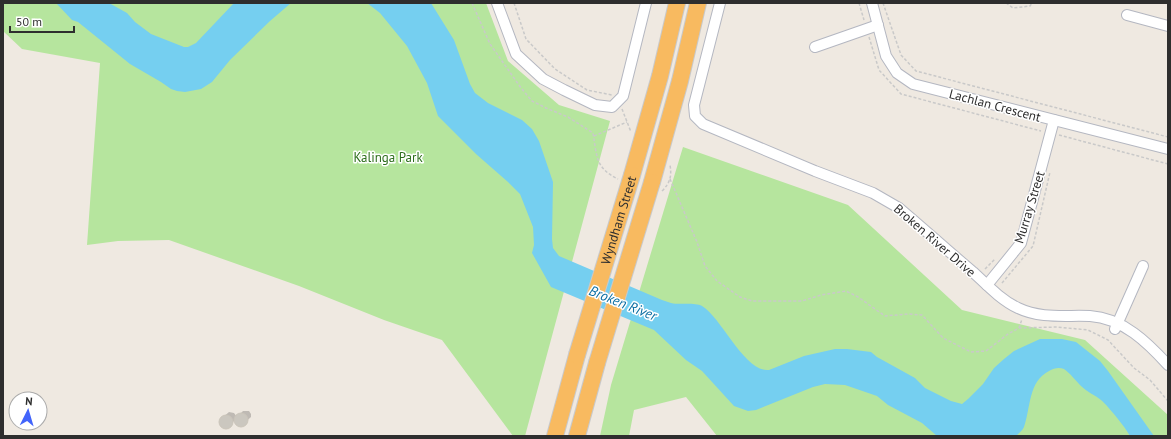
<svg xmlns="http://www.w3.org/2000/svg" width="1171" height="439" viewBox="0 0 1171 439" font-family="'PT Sans',sans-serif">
<rect width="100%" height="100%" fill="#efe9e1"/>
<!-- green -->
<g fill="#b6e59e">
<path d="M3,3H486L508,61L559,105L610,121L525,436H513L442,340L384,320L299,286L169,240L118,241L87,245L100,63L22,49L3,31Z"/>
<path d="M683,147L848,205L962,310L1085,340L1168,415V436H717L686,397L634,410L629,436H600L611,385Z"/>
</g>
<!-- water -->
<g fill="#75cff0">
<path d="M56,3H109L127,13L135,22L151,34L184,47H188L196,43L234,3H291L270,21L230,60L212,82L201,89L185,92L177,91L171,89L161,82L130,64L78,22L72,20Z"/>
<path d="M367,3H431L454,40L470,84L475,93L488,103L522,120L532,129L539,141L553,182L552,239L553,248L559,256L662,300C665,301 668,302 671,303C679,305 695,302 702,306C722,318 745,373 769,370L804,356L835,349H847L871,352L877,357L915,378L925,388L951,401L962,404L968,399L983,384L994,368L1004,359L1014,351L1040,339H1062L1076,342L1100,361L1108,371L1154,436H1130C1126,428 1108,406 1101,400C1095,395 1087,392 1081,386C1076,381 1070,373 1064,369C1059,367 1054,368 1049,371C1028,382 1031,407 1024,427C1023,430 1019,433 1016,436H937L922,423L888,405L877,396L845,385L825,384L813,387L756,410L748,411L734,406L702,371L686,360L654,330L551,287L532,253L534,245L533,227L520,194L508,182L476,154L438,116L427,83L407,46L380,13Z"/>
</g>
<!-- shadow -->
<path fill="#0003" d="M243,411H249L251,414V417L242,425L237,424L235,420L228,427L222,426L221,422V419L229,412L234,413L237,417Z"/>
<!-- building -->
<g fill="#cbc7bf" stroke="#cbc5ba">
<circle cx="241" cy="420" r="7"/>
<circle cx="226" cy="422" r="7"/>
</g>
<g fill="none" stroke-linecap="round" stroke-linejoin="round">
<!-- minor casing -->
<g stroke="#b4b7c1" stroke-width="12">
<g id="minor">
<path d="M497,3L516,54L543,79L564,90L595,105L612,107L623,96L646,3"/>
<path d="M720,3L694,105L695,116L703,124L815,171L873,193L899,208C924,229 948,251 973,272C987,285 1001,300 1018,308C1041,319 1065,315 1090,316C1123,318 1148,343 1168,365"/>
<path d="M872,3L886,56L897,73L913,84L1168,149"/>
<path d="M1127,15L1168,26"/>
<path d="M815,47L878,25"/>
<path d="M987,285L1021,243L1054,120"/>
<path d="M1115,329L1143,266"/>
</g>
</g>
<!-- trunk casing -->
<g stroke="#c9c9c9" stroke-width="18">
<g id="trunk">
<path d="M632,175L660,76L677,3"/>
<path d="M652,182L680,81L698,3"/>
<path d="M555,436L577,355"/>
<path d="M577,436L597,363"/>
</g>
</g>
<!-- path -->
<g stroke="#c9c9c9" stroke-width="1.5" stroke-dasharray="3 2" stroke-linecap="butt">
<path d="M472,3L490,44L521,88L532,101L546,108L568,117L593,133C597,156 595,168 618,179"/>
<path d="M514,3L526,39L555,69L587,90L612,95"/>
<path d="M859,3L864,20"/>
<path d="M883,3L901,55L916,71L1168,137"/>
<path d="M1006,3L1013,8L1030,6L1032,3"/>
<path d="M869,37L879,70L901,94L1041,131"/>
<path d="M622,109L631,132"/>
<path d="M1059,135L1168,164"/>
<path d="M594,136L627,122"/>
<path d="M670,179L697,242L705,266L717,281L740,297L752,301H802L821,295L846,291L858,297L885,316L909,314L922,315L943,338L971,352L986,351L1008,334L1019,328L1057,327L1088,330L1108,340L1134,368L1150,380L1168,401"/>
<path d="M662,191C670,183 672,176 670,165"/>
<path d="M985,269L995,259"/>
<path d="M1002,283L1033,246L1050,172"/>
<path d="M1019,328L1022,319"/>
</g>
<!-- minor -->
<use href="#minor" stroke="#fff" stroke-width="10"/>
<!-- trunk -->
<use href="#trunk" stroke="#f8ba60" stroke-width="16"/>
<!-- trunk-bridge casing -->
<g stroke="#c9c9c9" stroke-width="18" stroke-linecap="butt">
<g id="trunk-bridge">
<path id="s1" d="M577,355L632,175"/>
<path d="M597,363L652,182"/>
</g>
</g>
<!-- trunk-bridge -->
<use href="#trunk-bridge" stroke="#f8ba60" stroke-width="16"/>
</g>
<g text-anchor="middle" stroke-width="3" stroke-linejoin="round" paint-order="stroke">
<!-- street labels -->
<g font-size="13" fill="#2e2e2e" stroke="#fff">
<text transform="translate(995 105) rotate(15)" y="5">Lachlan Crescent</text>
<text transform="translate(1029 207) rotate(-73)" y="5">Murray Street</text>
<text dy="5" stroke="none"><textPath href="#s1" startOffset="141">Wyndham Street</textPath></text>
<text transform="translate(935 240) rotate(41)" y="5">Broken River Drive</text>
</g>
<!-- park labels -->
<g font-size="13" fill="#2c6e1b" stroke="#fff">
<text x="388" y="162">Kalinga Park</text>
</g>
<!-- water labels -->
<g font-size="14" font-style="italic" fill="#0d6fa3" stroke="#fff">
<text transform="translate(623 303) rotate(22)" y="5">Broken River</text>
</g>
</g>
<!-- border -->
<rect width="1171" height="439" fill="none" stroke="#2e2e2e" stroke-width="8"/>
<!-- north arrow -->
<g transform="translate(28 411) rotate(5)"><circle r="19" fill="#ffffff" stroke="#ababab"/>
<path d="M0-3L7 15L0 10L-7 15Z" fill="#4264fb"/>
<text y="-6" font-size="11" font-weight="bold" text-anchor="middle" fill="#2e2e2e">N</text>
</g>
<!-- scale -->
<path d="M10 26v6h64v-6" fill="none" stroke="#2e2e2e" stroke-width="2"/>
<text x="16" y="26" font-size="12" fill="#2e2e2e" stroke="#ffffff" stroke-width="3" paint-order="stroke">50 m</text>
</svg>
